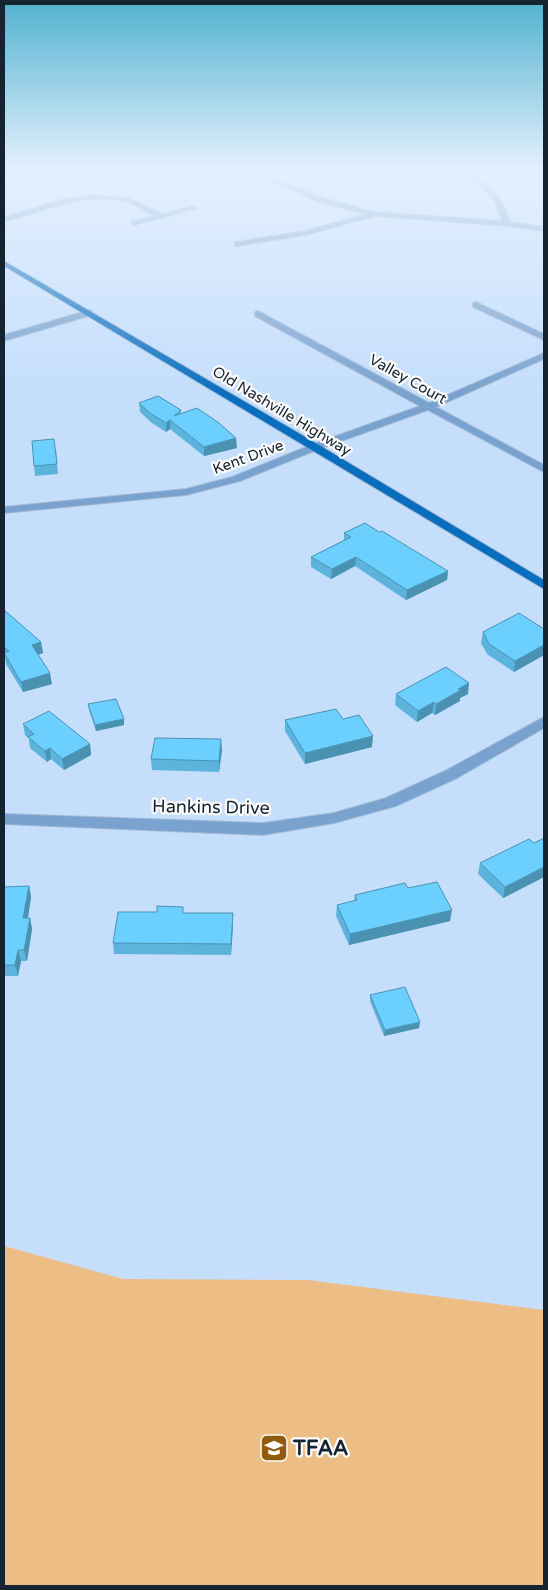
<svg xmlns="http://www.w3.org/2000/svg" width="548" height="1590" viewBox="0 0 548 1590" font-family="'Varela Round',sans-serif">
<rect width="100%" height="100%" fill="#c4defc"/>
<!-- green -->
<path fill="#ecbd85" d="M4,1246L123,1279L308,1280L544,1310V1586H4Z"/>
<g fill="none" stroke-linecap="round" stroke-linejoin="round">
<!-- minor casing -->
<g stroke="#a5bcd7" stroke-width="2">
<g id="minor">
<path d="M246,170H255L324,198L373,212L502,221C497,201 487,188 468,179C461,176 452,174 446,170C454,170 462,174 469,173C480,172 490,170 501,170L474,177C494,187 504,201 510,222L544,227V231L507,226L375,216L306,235L238,246H235V242L305,231L366,214L318,202Z"/>
<path d="M94,195L129,198L162,214L193,206L197,208L135,225L131,223L132,221L154,216C145,211 136,205 126,202C83,191 44,212 4,221V217L64,199Z"/>
<path d="M476,302L544,334V340L473,307V303Z"/>
<path d="M89,310L92,311V315L4,341V335Z"/>
<path d="M258,311L429,403L544,353V359L436,407L544,465V472L428,410L319,449L240,481L186,495L4,513V507L186,489L232,477L311,445L420,406L255,316V312Z"/>
<path d="M544,717V728L457,778L396,806L334,823L263,835L4,824V814L263,823L334,813L386,798L447,770Z"/>
</g>
</g>
<!-- major casing -->
<g stroke="#a5bcd7" stroke-width="2">
<path id="major" d="M4,261L319,445L544,580V589L4,266Z"/>
</g>
<!-- minor -->
<use href="#minor" fill="#79a2ce" fill-rule="evenodd"/>
<!-- major -->
<use href="#major" fill="#0a6ebe" fill-rule="evenodd"/>
</g>
<!-- wall -->
<g fill="#5cb3db">
<path d="M139,403L181,410V414L237,448L204,456L170,429L166,432L152,423L140,412Z"/>
<path d="M56,449L58,474L35,476L34,466Z"/>
<path d="M379,532L448,571L447,580L406,600L355,566L331,579L311,567V557L344,540V533Z"/>
<path d="M4,610L41,642L43,653L38,655L52,684L23,692L6,664L5,657L4,656Z"/>
<path d="M544,629V655L514,672L487,654L481,643L483,632Z"/>
<path d="M396,694H468L460,698V701L435,715L432,713L417,722L395,705Z"/>
<path d="M88,704L124,725L96,731L89,710Z"/>
<path d="M343,719L372,747L305,764L285,731V720Z"/>
<path d="M23,724L90,744L91,755L64,770L51,759L47,762L30,748L29,739L25,735Z"/>
<path d="M222,750L219,772L152,770L151,759Z"/>
<path d="M544,838V877L503,898L478,874L480,863L534,843Z"/>
<path d="M29,886L31,897L28,918H30L32,929L27,961H21L18,976H4V887Z"/>
<path d="M408,888L450,921L349,945L336,916L337,905L354,901L355,895Z"/>
<path d="M184,913L233,924L231,955L114,954L113,943Z"/>
<path d="M370,995L419,1028L384,1036L370,1001Z"/>
</g>
<!-- shaded-wall -->
<g fill="#4b92b2">
<path d="M170,420V429L166,432V423Z"/>
<path d="M236,438L237,448L204,456V447Z"/>
<path d="M356,557L355,566L331,579L332,569Z"/>
<path d="M448,571L447,580L406,600L407,590Z"/>
<path d="M41,642L43,653L34,656L32,645Z"/>
<path d="M544,645V655L514,672L515,661Z"/>
<path d="M50,673L52,684L23,692L21,682Z"/>
<path d="M469,683L468,694L460,698V701L435,715L436,704L458,689Z"/>
<path d="M434,702L432,713L417,722L418,711Z"/>
<path d="M124,719V725L96,731L95,725Z"/>
<path d="M373,736L372,747L305,764V753Z"/>
<path d="M221,739L222,750L219,772V761Z"/>
<path d="M90,744L91,755L64,770L62,759Z"/>
<path d="M50,748L51,759L47,762L45,751Z"/>
<path d="M544,867V877L503,898L505,887Z"/>
<path d="M29,886L31,897L26,929L23,918Z"/>
<path d="M452,910L450,921L349,945L350,934Z"/>
<path d="M233,913V924L231,955V944Z"/>
<path d="M30,918L32,929L27,961L24,950Z"/>
<path d="M18,950L21,961L18,976L15,965Z"/>
<path d="M420,1022L419,1028L384,1036L385,1030Z"/>
</g>
<!-- building -->
<g fill="#6bd0ff" stroke="#4b92b2">
<path d="M158,396L181,410L174,416L197,408L219,423L236,438L204,447L170,420L166,423L151,414L139,403Z"/>
<path d="M54,439L57,464L34,466L32,441Z"/>
<path d="M365,523L379,532L382,531L448,571L407,590L356,557L332,569L311,557L351,537L344,533Z"/>
<path d="M4,610L41,642L32,645L50,673L21,682L4,653L9,651L4,647Z"/>
<path d="M519,613L544,629V645L515,661L489,644L483,632Z"/>
<path d="M446,667L469,683L458,689L461,690L436,704L434,702L418,711L396,694Z"/>
<path d="M116,699L124,719L95,725L88,704Z"/>
<path d="M336,709L343,719L359,715L373,736L305,753L285,720Z"/>
<path d="M49,711L90,744L62,759L50,748L45,751L28,737L34,734L23,724Z"/>
<path d="M155,738L221,739L219,761L151,759Z"/>
<path d="M544,838V867L505,887L480,863L529,839L534,843Z"/>
<path d="M437,882L452,910L350,934L337,905L357,900L355,895L405,883L408,888Z"/>
<path d="M29,886L23,918H30L24,950H18L15,965H4V887Z"/>
<path d="M157,906L183,907V913H233L231,944L113,943L118,912H157Z"/>
<path d="M405,987L420,1022L385,1030L370,995Z"/>
</g>
<!-- sky -->
<linearGradient id="sky" x2="0" y2="1"><stop stop-color="#51b2cf"/><stop offset="0.43" stop-color="#e4f0fe"/><stop offset="1" stop-color="#e4f0fe" stop-opacity="0"/></linearGradient>
<rect width="548" height="393" fill="url(#sky)"/>
<!-- icons -->
<defs>
<g id="school-square" transform="scale(1.4375)"><rect x="-9" y="-9" width="18" height="18" rx="4" fill="#8f5c0b" stroke="#fcfcfc"/><path d="M0-5L7-2L0 1L-7-2ZM-4 1L0 2.5L4 1V4Q0 6-4 4Z" fill="#fff"/></g>
</defs>
<g fill-rule="evenodd">
<use href="#school-square" x="274" y="1448"/>
</g>
<g text-anchor="middle" stroke-width="4.5" stroke-linejoin="round" paint-order="stroke">
<!-- far-street labels -->
<g font-size="15" fill="#162330" stroke="#fcfcfc">
<text transform="translate(408 379) rotate(29)" y="5">Valley Court</text>
<text transform="translate(282 411) rotate(31)" y="5">Old Nashville Highway</text>
<text transform="translate(248 457) rotate(-20)" y="5">Kent Drive</text>
</g>
<!-- street labels -->
<g font-size="18" fill="#162330" stroke="#fcfcfc">
<text transform="translate(211 807) rotate(1)" y="6">Hankins Drive</text>
</g>
<!-- near-poi labels -->
<g font-size="21" font-weight="bold" fill="#162330" stroke="#fcfcfc" text-anchor="start">
<text x="293" y="1455">TFAA</text>
</g>
</g>
<!-- border -->
<rect width="548" height="1590" fill="none" stroke="#162330" stroke-width="10"/>
</svg>
